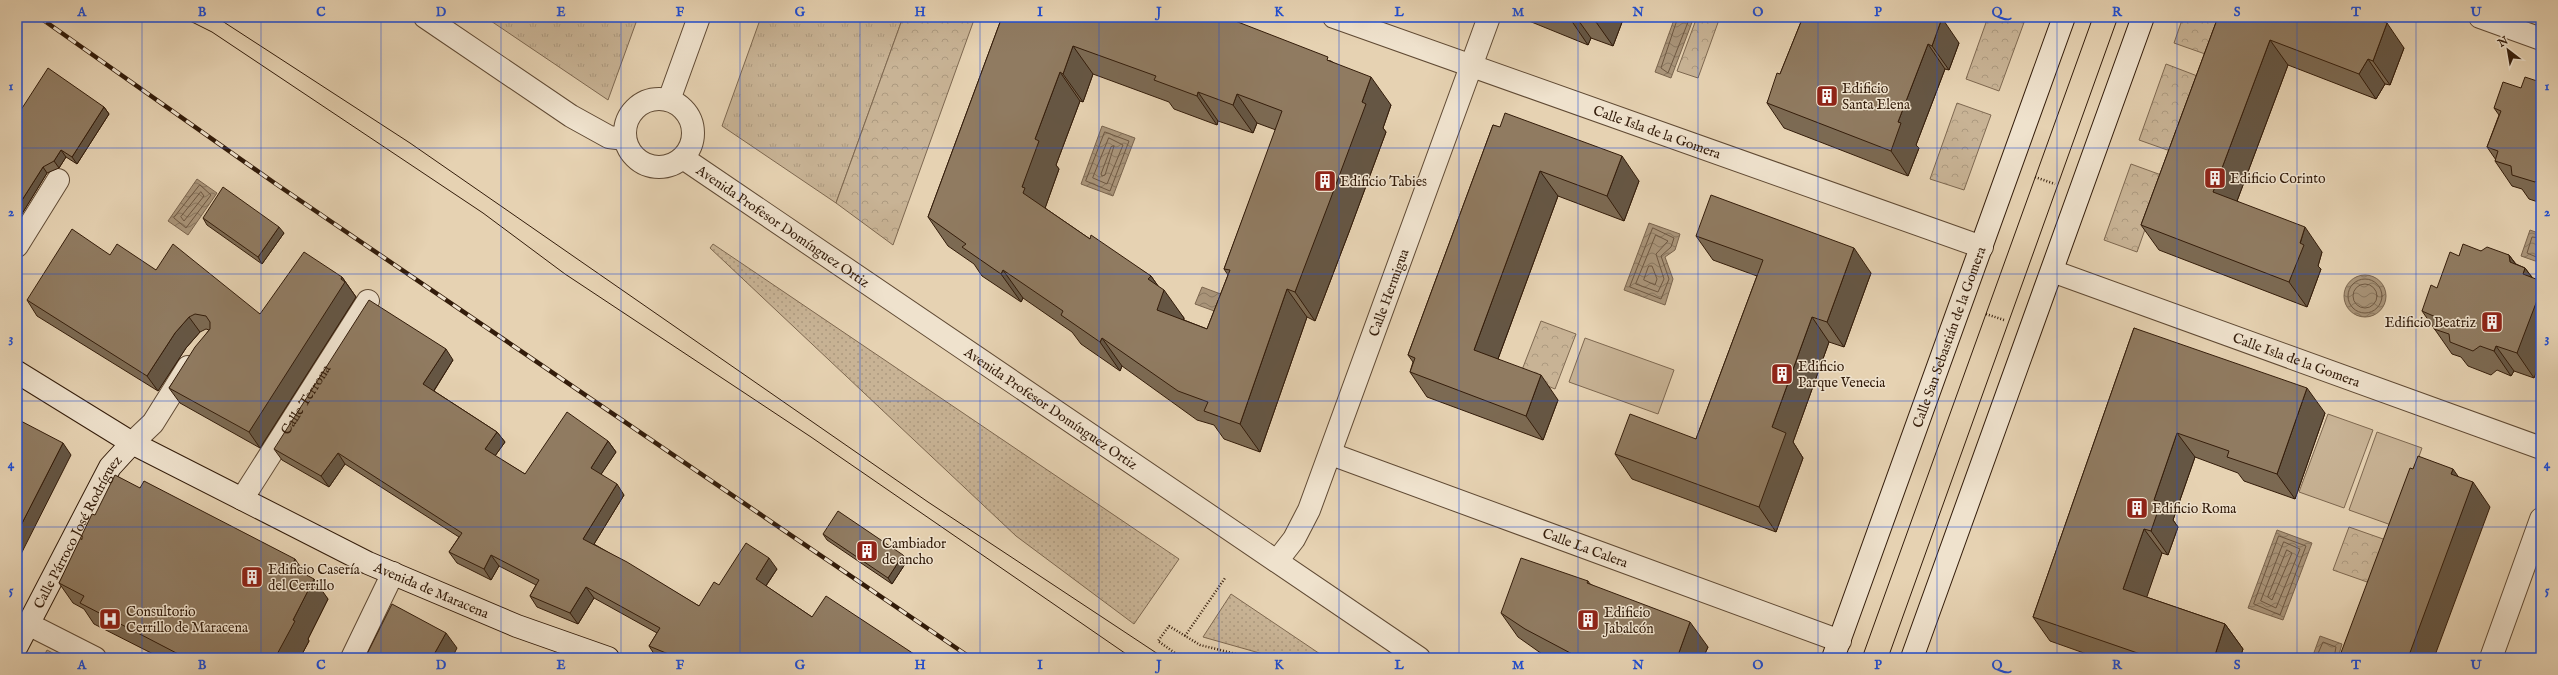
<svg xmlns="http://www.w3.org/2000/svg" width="2558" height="675" viewBox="0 0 2558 675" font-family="'IM FELL English',serif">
<defs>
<pattern id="grass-tufts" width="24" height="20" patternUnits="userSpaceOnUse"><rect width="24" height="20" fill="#c8b395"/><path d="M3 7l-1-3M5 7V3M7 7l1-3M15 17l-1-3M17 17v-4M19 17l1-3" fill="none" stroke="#ac997f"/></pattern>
<pattern id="park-crowns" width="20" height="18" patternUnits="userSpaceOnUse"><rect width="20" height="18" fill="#c8b395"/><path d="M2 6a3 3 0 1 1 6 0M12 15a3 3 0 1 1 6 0" fill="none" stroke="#ac997f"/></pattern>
<pattern id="garden-dots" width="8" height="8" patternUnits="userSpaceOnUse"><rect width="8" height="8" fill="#c8b395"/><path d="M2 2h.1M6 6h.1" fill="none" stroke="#ac997f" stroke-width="1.8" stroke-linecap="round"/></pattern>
<pattern id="water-waves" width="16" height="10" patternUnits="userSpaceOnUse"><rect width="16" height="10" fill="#a99479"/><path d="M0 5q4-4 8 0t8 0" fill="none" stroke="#8a7861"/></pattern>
</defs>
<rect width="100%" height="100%" fill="#e6d2b2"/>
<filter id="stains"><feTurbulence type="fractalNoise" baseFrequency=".005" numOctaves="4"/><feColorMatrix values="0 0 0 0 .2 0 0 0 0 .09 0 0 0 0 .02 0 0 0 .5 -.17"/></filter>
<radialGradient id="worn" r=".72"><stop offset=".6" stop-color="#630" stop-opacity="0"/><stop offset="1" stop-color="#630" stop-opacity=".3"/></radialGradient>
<!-- grass -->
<g fill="url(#grass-tufts)" stroke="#7e6850">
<path d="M485,17H638L608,100Z"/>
<path d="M761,17H903L836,203L722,126Z"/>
</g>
<!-- park -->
<g fill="url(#park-crowns)" stroke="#7e6850">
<path d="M903,17H975L893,245L836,203Z"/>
<path d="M1697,17H1720L1698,78L1677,71Z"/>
<path d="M1988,17H2026L1999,91L1966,79Z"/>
<path d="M2183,17H2221L2208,55L2174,43Z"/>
<path d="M2166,64L2200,77L2173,152L2139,140Z"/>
<path d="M1957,103L1991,115L1964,190L1930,179Z"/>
<path d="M2131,164L2164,176L2137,252L2104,240Z"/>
<path d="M1541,321L1576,334L1555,389L1520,375Z"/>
<path d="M2349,527L2386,540L2370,583L2333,570Z"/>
<path d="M47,650L62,658H43Z"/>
</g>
<!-- garden -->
<g fill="url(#garden-dots)" stroke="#7e6850">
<path d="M713,244L1179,559L1134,624L1016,536L710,248Z"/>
<path d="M1231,594L1326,658H1277L1203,637Z"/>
</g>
<!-- pitch -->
<g fill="#c8b395" stroke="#7e6850">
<path d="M1585,338L1674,370L1658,414L1569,382Z"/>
<path d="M2328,414L2373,430L2344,508L2299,492Z"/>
<path d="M2377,432L2422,448L2394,526L2349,510Z"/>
</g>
<!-- water -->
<g fill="url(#water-waves)" stroke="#7a644d">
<path d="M1675,17H1694L1671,78L1655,72Z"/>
<path d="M1102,126L1135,138L1113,196L1081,184Z"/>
<path d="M197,179L217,193L188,235L168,221Z"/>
<path d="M1649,223L1680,234L1675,250L1665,257L1673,279L1665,305L1624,290Z"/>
<path d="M2530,230L2541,234V263L2521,256Z"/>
<circle cx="2365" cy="296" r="21"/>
<path d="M1202,287L1234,299L1228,316L1195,304Z"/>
<path d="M2277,530L2312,543L2283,620L2248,608Z"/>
<path d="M2320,636L2342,644L2338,658H2312Z"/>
</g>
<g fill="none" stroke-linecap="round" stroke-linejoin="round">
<!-- shore -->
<g stroke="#6e5842" stroke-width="1">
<path d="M1678,17L1661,68L1668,73L1690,17"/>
<path d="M1105,132L1129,141L1110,191L1086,181Z"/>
<path d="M1109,138L1123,145L1107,184L1093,178Z"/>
<path d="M1114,146L1105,175L1102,176L1101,174L1111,147Z"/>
<path d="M200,185L211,195L186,228L174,218Z"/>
<path d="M201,192L204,196L184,221L181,217Z"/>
<path d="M1653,228L1674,238L1671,247L1661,256L1669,279L1661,299L1630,287Z"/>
<path d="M1656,235L1668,241L1656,254L1664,279L1658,292L1636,284Z"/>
<path d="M2541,238L2532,237L2527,253L2541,259"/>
<path d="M1649,266H1652L1657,279L1655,285L1644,280Z"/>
<circle cx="2365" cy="296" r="17"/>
<circle cx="2365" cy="296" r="12"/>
<path d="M2279,536L2306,546L2280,615L2254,604Z"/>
<path d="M2284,542L2300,549L2276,608L2261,601Z"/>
<path d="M2287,550L2292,553L2272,600L2268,597Z"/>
<path d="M2316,658L2323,642L2336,647L2334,658"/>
</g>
<!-- minor casing -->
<g stroke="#604a34" stroke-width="24">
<g id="minor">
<path d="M425,17L571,116L609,137L625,139"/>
<path id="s1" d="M1334,17L1982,247"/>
<path d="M2480,17L2541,39"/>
<circle cx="659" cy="133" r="34"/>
<path d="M669,100L699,17"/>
<path id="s2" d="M683,158L1419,658"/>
<path d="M17,246L58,180"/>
<path d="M132,443L153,423L188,367"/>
<path id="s3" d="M1331,454L1840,641"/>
<path id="s4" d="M242,499L368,301"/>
<path id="s5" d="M1277,561L1294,539L1309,510L1489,17"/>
</g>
</g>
<!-- tertiary casing -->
<g stroke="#604a34" stroke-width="24">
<g id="tertiary">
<path id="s6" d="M2052,271L2541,448"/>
<path d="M28,624L95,658"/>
<path d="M352,658L393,573"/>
<path d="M2491,658L2541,519"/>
</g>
</g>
<!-- secondary casing -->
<g stroke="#331c0a" stroke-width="24">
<g id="secondary">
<path id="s7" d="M17,372L132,443L368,563L517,626L608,658"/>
<path id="s8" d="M17,646L110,467L132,443"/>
<path id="s9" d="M1833,658L2064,17"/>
<path d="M1912,658L2143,17"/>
</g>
</g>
<!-- path -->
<g stroke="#331c0a" stroke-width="2.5" stroke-dasharray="1 2" stroke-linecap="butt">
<path d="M2035,177L2055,184"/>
<path d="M1986,314L2004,320"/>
<path d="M1185,636L1225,578"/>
<path d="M1182,658L1158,641L1169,626L1200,645L1252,658"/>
</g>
<!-- minor -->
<use href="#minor" stroke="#efe2cd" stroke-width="22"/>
<!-- tertiary -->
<use href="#tertiary" stroke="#efe2cd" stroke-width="22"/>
<!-- secondary -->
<use href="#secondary" stroke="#efe2cd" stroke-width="22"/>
<!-- tram -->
<g stroke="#331c0a" stroke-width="1">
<path d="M182,17L212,32L483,213L565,274L811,437L1132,658"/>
<path d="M216,17L410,143L928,502L1164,658"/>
<path d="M1862,658L2093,17"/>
<path d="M1888,658L2118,17"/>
</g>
<!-- rail casing -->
<g stroke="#331c0a" stroke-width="4.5">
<path id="rail" d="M39,17L276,184L971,658"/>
</g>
<!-- rail -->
<use href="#rail" stroke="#efe2cd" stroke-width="3" stroke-dasharray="9" stroke-linecap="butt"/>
</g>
<!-- wall -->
<g fill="#7c6a53" stroke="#331c0a" fill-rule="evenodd">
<path d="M1002,17L1331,61L1391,105L1383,128L1386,132L1349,232L1315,321L1307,317L1260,452L1224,439L1214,425L1197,420L1122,366L1120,371L1081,344L1072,332L1023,298L1021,302L982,276L974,264L948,246L928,217ZM1093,74L1169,102L1174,109L1217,125L1218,121L1253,133L1257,123L1276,130L1224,269L1228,275L1207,329L1184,320V318L1158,286L1151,276L1090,239L1045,208L1059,169L1056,165L1080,101L1083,102Z"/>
<path d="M1527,17H1624L1613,46L1591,38L1588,45L1529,21Z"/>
<path d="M1803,17L1959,43L1949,70L1945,69L1916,145L1919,148L1908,176L1784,128L1767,103L1780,74Z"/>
<path d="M2218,17L2404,48L2390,85L2385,84L2376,99L2288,65L2237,201L2322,252L2318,266L2321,269L2307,307L2159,250L2141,225Z"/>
<path d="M2541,81V203L2529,199L2522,189L2512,186L2495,161L2496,160L2487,147L2499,115L2494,108L2521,88Z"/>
<path d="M104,107L109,114L77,164L66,157L59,168L47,173L17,222V116Z"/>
<path d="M1493,125L1639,181L1624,221L1558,196L1498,359L1558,400L1543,440L1427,397L1410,372L1413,362L1408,355Z"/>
<path d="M203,218L284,233L262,264L207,225Z"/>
<path d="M1696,236L1871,273L1844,347L1829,342L1793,442L1803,458L1776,532L1632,479L1615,454L1696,439L1757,276L1713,260Z"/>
<path d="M2481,251L2509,255L2516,264L2525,268L2532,277L2534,378L2514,371L2511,376L2497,370L2491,375L2468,366L2461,357L2452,354L2422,311L2459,256Z"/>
<path d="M110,255L156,270L260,314L342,277L356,297L260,448L180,403L169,388L209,330L206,329L200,332L186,348L158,391L37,316L27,300Z"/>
<path d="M2134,328L2325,413L2295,499L2244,481L2238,473L2195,457L2173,520L2178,527L2168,555L2162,553L2146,597L2225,624L2243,649L2240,658H2098L2050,641L2033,617Z"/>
<path d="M453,360L434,391L497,432L505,442L495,456L525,474L608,441L616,452L601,474L624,495L594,544L699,606L719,585L777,569L766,586L812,617L920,658H659L656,657L649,646L657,633L594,598L578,624L537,607L530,596L536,585L499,566L491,580L457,563L449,552L459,537L345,464L329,487L282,460L274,449Z"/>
<path d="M95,515L306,575L328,599L308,639L309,641L300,658H161L94,624L84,609L73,603L59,583Z"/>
<path d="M823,534L907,561L892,584L827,540Z"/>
<path d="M1588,581L1590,584L1708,647L1703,658H1550L1542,654L1518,637L1501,613Z"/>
</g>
<!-- shaded-wall -->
<g fill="#655644" stroke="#331c0a">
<path d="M1572,17H1576L1591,38L1588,45L1571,20Z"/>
<path d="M1598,17H1624L1613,46L1596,22Z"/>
<path d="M1942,18L1959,43L1949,70L1932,46Z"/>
<path d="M2387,23L2404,48L2390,85L2373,61Z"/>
<path d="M2270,40L2288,65L2231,217L2213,192Z"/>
<path d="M1928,44L1945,69L1916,145L1919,148L1908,176L1891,151L1898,122Z"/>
<path d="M1073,46L1093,74L1083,102L1063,74Z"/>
<path d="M2368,59L2385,84L2376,99L2359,74Z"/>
<path d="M1060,72L1080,101L1056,165L1059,169L1043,214L1023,193L1022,187L1035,139Z"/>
<path d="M1371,77L1391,105L1383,128L1386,132L1349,232L1315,321L1295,292L1362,102Z"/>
<path d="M1198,92L1218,121L1217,125L1197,96Z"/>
<path d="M1237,94L1257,123L1253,133L1233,105Z"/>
<path d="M104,107L109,114L77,164L72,157Z"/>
<path d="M61,150L66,157L59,168L54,161Z"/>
<path d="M1622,156L1639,181L1624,221L1607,196Z"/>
<path d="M43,167L47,173L17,222V208Z"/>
<path d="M1540,171L1558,196L1492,375L1474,350Z"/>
<path d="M279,227L284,233L262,264L258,257Z"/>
<path d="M2305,227L2322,252L2318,266L2321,269L2307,307L2289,282Z"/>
<path d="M1854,248L1871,273L1844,347L1827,322Z"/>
<path d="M2509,255L2527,280L2510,262Z"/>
<path d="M2525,268L2541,290V360L2534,378L2517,353L2523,274Z"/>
<path d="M1003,270L1023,298L1021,302L1001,274Z"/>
<path d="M1151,276L1163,293L1164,290L1184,318L1176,339L1157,310L1148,279Z"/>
<path d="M342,277L356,297L260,448L249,432Z"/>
<path d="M1287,289L1307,317L1260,452L1240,424Z"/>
<path d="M189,317L200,332L186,348L158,391L147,376L175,333Z"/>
<path d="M1812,317L1829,342L1793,442L1803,458L1776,532L1759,507L1772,427Z"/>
<path d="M1102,338L1122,366L1120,371L1100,342Z"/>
<path d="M2496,346L2514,371L2511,376L2494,351Z"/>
<path d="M446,349L453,360L431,395L423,384Z"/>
<path d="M1541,375L1558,400L1543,440L1526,416Z"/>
<path d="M2307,388L2325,413L2295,499L2277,474Z"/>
<path d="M497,432L505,442L492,460L485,449Z"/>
<path d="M2177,433L2195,457L2173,520L2178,527L2168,555L2151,531L2154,500Z"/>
<path d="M608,441L616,452L598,479L591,468Z"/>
<path d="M63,443L71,455L17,562V533Z"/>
<path d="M338,453L345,464L329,487L321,476Z"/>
<path d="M2453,469L2469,492L2473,482L2490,507L2434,658H2408L2451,474Z"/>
<path d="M617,484L624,495L591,549L583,539Z"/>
<path d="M2144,529L2162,553L2141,614L2123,589Z"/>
<path d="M491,555L499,566L491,580L484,569Z"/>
<path d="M903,555L907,561L892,584L888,578Z"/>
<path d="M769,558L777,569L763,590L756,579Z"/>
<path d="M295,559L309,579L291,567Z"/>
<path d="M314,579L328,599L308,639L309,641L300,658H275L293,620Z"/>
<path d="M586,587L594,598L578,624L570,613Z"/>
<path d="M1690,622L1708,647L1703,658H1677Z"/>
<path d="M2225,624L2243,649L2240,658H2214Z"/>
<path d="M446,633L457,648L452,658H432Z"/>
</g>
<!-- building -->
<g fill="#907b61" stroke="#331c0a" fill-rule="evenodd">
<path d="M1002,17H1225L1328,57L1327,60L1371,77L1362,102L1366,104L1329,203L1295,292L1287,289L1240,424L1204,411L1208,402L1178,391L1102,338L1100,342L1061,315L1063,311L1003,270L1001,274L962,247L966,244L928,217ZM1073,46L1156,76L1154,80L1197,96L1198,92L1233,105L1237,94L1282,111L1224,269L1230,270L1207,329L1157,310L1164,290L1148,279L1151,276L1091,235L1090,239L1023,193L1025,188L1022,187L1039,141L1035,139L1060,72L1063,74Z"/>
<path d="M1564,17H1572L1571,20Z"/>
<path d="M1583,17H1598L1596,22Z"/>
<path d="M1803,17H1940L1942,18L1932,46L1928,44L1898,122L1901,123L1891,151L1767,103L1777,73L1780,74Z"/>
<path d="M2218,17H2372L2387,23L2373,61L2368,59L2359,74L2270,40L2213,192L2305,227L2300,243L2304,245L2289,282L2141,225Z"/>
<path d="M48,68L104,107L72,157L61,150L54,161L43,167L17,208V116Z"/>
<path d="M2525,77L2540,82L2541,81V177L2535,182L2512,175L2511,166L2495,161L2498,151L2487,147L2501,111L2494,108L2503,82L2521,88Z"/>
<path d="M1505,113L1622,156L1607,196L1540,171L1474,350L1541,375L1526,416L1410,372L1415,358L1408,355L1493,125L1500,127Z"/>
<path d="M223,187L279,227L258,257L203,218Z"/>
<path d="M1711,195L1854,248L1827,322L1812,317L1772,427L1786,433L1759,507L1615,454L1630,414L1696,439L1763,260L1696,236Z"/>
<path d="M72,229L110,255L117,244L156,270L173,244L260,314L304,252L342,277L341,279L345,282L249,432L169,388L195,347L210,329V322L206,316L195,314L189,317L175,333L147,376L27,300Z"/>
<path d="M2463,244L2481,251L2487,247L2509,255L2510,262L2525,268L2523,274L2541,281V290L2517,353L2496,346L2494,351L2480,346L2473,351L2450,342L2449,334L2434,329L2438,318L2422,311L2431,285L2437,288L2450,252L2459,256Z"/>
<path d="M369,300L446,349L423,384L497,432L485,449L525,474L567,412L608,441L591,468L617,484L583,539L627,562L699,606L714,582L719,585L746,543L769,558L756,579L812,617L826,596L920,658H678L649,646L660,628L586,587L570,613L530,596L539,580L491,555L484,569L449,552L462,533L338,453L321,476L274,449Z"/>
<path d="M2134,328L2307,388L2277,474L2227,457L2229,451L2177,433L2154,500L2161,502L2151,531L2144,529L2123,589L2225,624L2214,658H2152L2033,617Z"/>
<path d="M17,419L63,443L17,533Z"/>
<path d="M2418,456L2453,469L2451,474L2473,482L2408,658H2339L2410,468L2413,469Z"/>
<path d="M115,475L140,488L144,481L295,559L291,567L314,579L293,620L295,621L275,658H186L80,603L84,596L59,583L92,514L95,515Z"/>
<path d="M838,511L903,555L888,578L823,534Z"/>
<path d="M1521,558L1588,581L1587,583L1690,622L1677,658H1583L1576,656L1525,629L1501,613Z"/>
<path d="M392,604L446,633L432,658H365Z"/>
</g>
<!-- grid -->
<path fill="none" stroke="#1d4ed8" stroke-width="1" stroke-opacity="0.55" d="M142,17V658M261,17V658M381,17V658M501,17V658M621,17V658M740,17V658M860,17V658M980,17V658M1099,17V658M1219,17V658M1339,17V658M1459,17V658M1578,17V658M1698,17V658M1818,17V658M1937,17V658M2057,17V658M2177,17V658M2297,17V658M2416,17V658M17,148H2541M17,274H2541M17,401H2541M17,527H2541"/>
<!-- icons -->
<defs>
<g id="building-square" transform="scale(1.15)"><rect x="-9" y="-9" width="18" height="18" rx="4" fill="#8f2418" stroke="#efe2cd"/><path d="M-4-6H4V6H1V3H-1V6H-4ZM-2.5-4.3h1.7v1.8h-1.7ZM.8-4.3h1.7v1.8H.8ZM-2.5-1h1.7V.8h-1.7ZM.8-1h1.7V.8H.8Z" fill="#fff"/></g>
<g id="hospital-square" transform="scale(1.15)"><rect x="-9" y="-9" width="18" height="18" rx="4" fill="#8f2418" stroke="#efe2cd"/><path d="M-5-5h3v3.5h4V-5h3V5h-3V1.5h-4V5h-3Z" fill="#fff"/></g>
</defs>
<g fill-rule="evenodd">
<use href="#building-square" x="1827" y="96"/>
<use href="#building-square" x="2215" y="178"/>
<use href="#building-square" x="1325" y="181"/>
<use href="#building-square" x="2492" y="322"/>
<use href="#building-square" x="1782" y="374"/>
<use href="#building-square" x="2137" y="508"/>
<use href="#building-square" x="867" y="551"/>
<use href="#building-square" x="252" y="577"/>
<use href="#hospital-square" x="110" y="619"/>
<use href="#building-square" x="1588" y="620"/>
</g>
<g text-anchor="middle" stroke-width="3" stroke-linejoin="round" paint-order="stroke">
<!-- poi labels -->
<g font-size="14" fill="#331c0a" stroke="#efe2cd" text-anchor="start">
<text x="1842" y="93">Edificio<tspan x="1842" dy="16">Santa Elena</tspan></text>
<text x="2230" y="183">Edificio Corinto</text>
<text x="1340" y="186">Edificio Tabies</text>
<text x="2476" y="327" text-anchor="end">Edificio Beatriz</text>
<text x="1798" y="371">Edificio<tspan x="1798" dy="16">Parque Venecia</tspan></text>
<text x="2152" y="513">Edificio Roma</text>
<text x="882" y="548">Cambiador<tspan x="882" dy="16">de ancho</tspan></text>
<text x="268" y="574">Edificio Casería<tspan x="268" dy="16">del Cerrillo</tspan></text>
<text x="126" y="616">Consultorio<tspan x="126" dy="16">Cerrillo de Maracena</tspan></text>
<text x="1604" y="617">Edificio<tspan x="1604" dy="16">Jabalcón</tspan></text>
</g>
<!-- street labels -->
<g font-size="14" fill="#331c0a" stroke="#efe2cd">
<text dy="5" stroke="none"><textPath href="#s1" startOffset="343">Calle Isla de la Gomera</textPath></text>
<text dy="5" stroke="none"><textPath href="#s2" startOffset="121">Avenida Profesor Domínguez Ortiz</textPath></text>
<text dy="5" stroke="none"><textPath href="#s5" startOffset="292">Calle Hermigua</textPath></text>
<text dy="5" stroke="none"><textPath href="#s9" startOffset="341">Calle San Sebastián de la Gomera</textPath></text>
<text dy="5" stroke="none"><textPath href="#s6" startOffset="260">Calle Isla de la Gomera</textPath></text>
<text dy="5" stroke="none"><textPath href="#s4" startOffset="118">Calle Terrona</textPath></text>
<text dy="5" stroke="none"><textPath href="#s2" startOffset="445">Avenida Profesor Domínguez Ortiz</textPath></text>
<text dy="5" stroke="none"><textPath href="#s8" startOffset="129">Calle Párroco José Rodríguez</textPath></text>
<text dy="5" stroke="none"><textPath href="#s3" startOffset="271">Calle La Calera</textPath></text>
<text dy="5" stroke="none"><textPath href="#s7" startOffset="469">Avenida de Maracena</textPath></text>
</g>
</g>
<!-- margin -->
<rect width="2558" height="675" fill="none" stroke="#e6d2b2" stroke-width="44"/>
<!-- north arrow -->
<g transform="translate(2508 50) rotate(329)" stroke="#efe2cd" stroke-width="3" paint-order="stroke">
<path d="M0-3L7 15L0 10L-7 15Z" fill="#331c0a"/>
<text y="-6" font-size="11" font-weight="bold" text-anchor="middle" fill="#331c0a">N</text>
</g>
<rect x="22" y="22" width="2514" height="631" fill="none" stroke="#1d4ed8" stroke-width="1.5"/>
<g font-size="13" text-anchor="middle" font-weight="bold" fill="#1d4ed8">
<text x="82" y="16">A</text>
<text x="202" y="16">B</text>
<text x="321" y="16">C</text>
<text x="441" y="16">D</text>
<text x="561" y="16">E</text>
<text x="680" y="16">F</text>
<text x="800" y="16">G</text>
<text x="920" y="16">H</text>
<text x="1040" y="16">I</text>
<text x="1159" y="16">J</text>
<text x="1279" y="16">K</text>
<text x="1399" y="16">L</text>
<text x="1518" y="16">M</text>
<text x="1638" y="16">N</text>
<text x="1758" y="16">O</text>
<text x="1878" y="16">P</text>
<text x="1997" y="16">Q</text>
<text x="2117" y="16">R</text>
<text x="2237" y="16">S</text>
<text x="2356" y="16">T</text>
<text x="2476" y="16">U</text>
<text x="11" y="90">1</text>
<text x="2547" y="90">1</text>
<text x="11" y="216">2</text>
<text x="2547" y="216">2</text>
<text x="11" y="342">3</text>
<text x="2547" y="342">3</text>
<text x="11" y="468">4</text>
<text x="2547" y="468">4</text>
<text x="11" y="594">5</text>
<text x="2547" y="594">5</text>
<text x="82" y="669">A</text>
<text x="202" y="669">B</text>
<text x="321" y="669">C</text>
<text x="441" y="669">D</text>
<text x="561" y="669">E</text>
<text x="680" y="669">F</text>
<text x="800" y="669">G</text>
<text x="920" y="669">H</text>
<text x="1040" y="669">I</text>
<text x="1159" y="669">J</text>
<text x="1279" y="669">K</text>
<text x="1399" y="669">L</text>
<text x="1518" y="669">M</text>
<text x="1638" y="669">N</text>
<text x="1758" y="669">O</text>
<text x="1878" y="669">P</text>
<text x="1997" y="669">Q</text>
<text x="2117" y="669">R</text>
<text x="2237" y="669">S</text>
<text x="2356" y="669">T</text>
<text x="2476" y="669">U</text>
</g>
<rect width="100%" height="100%" filter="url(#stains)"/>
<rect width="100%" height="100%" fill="url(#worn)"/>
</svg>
